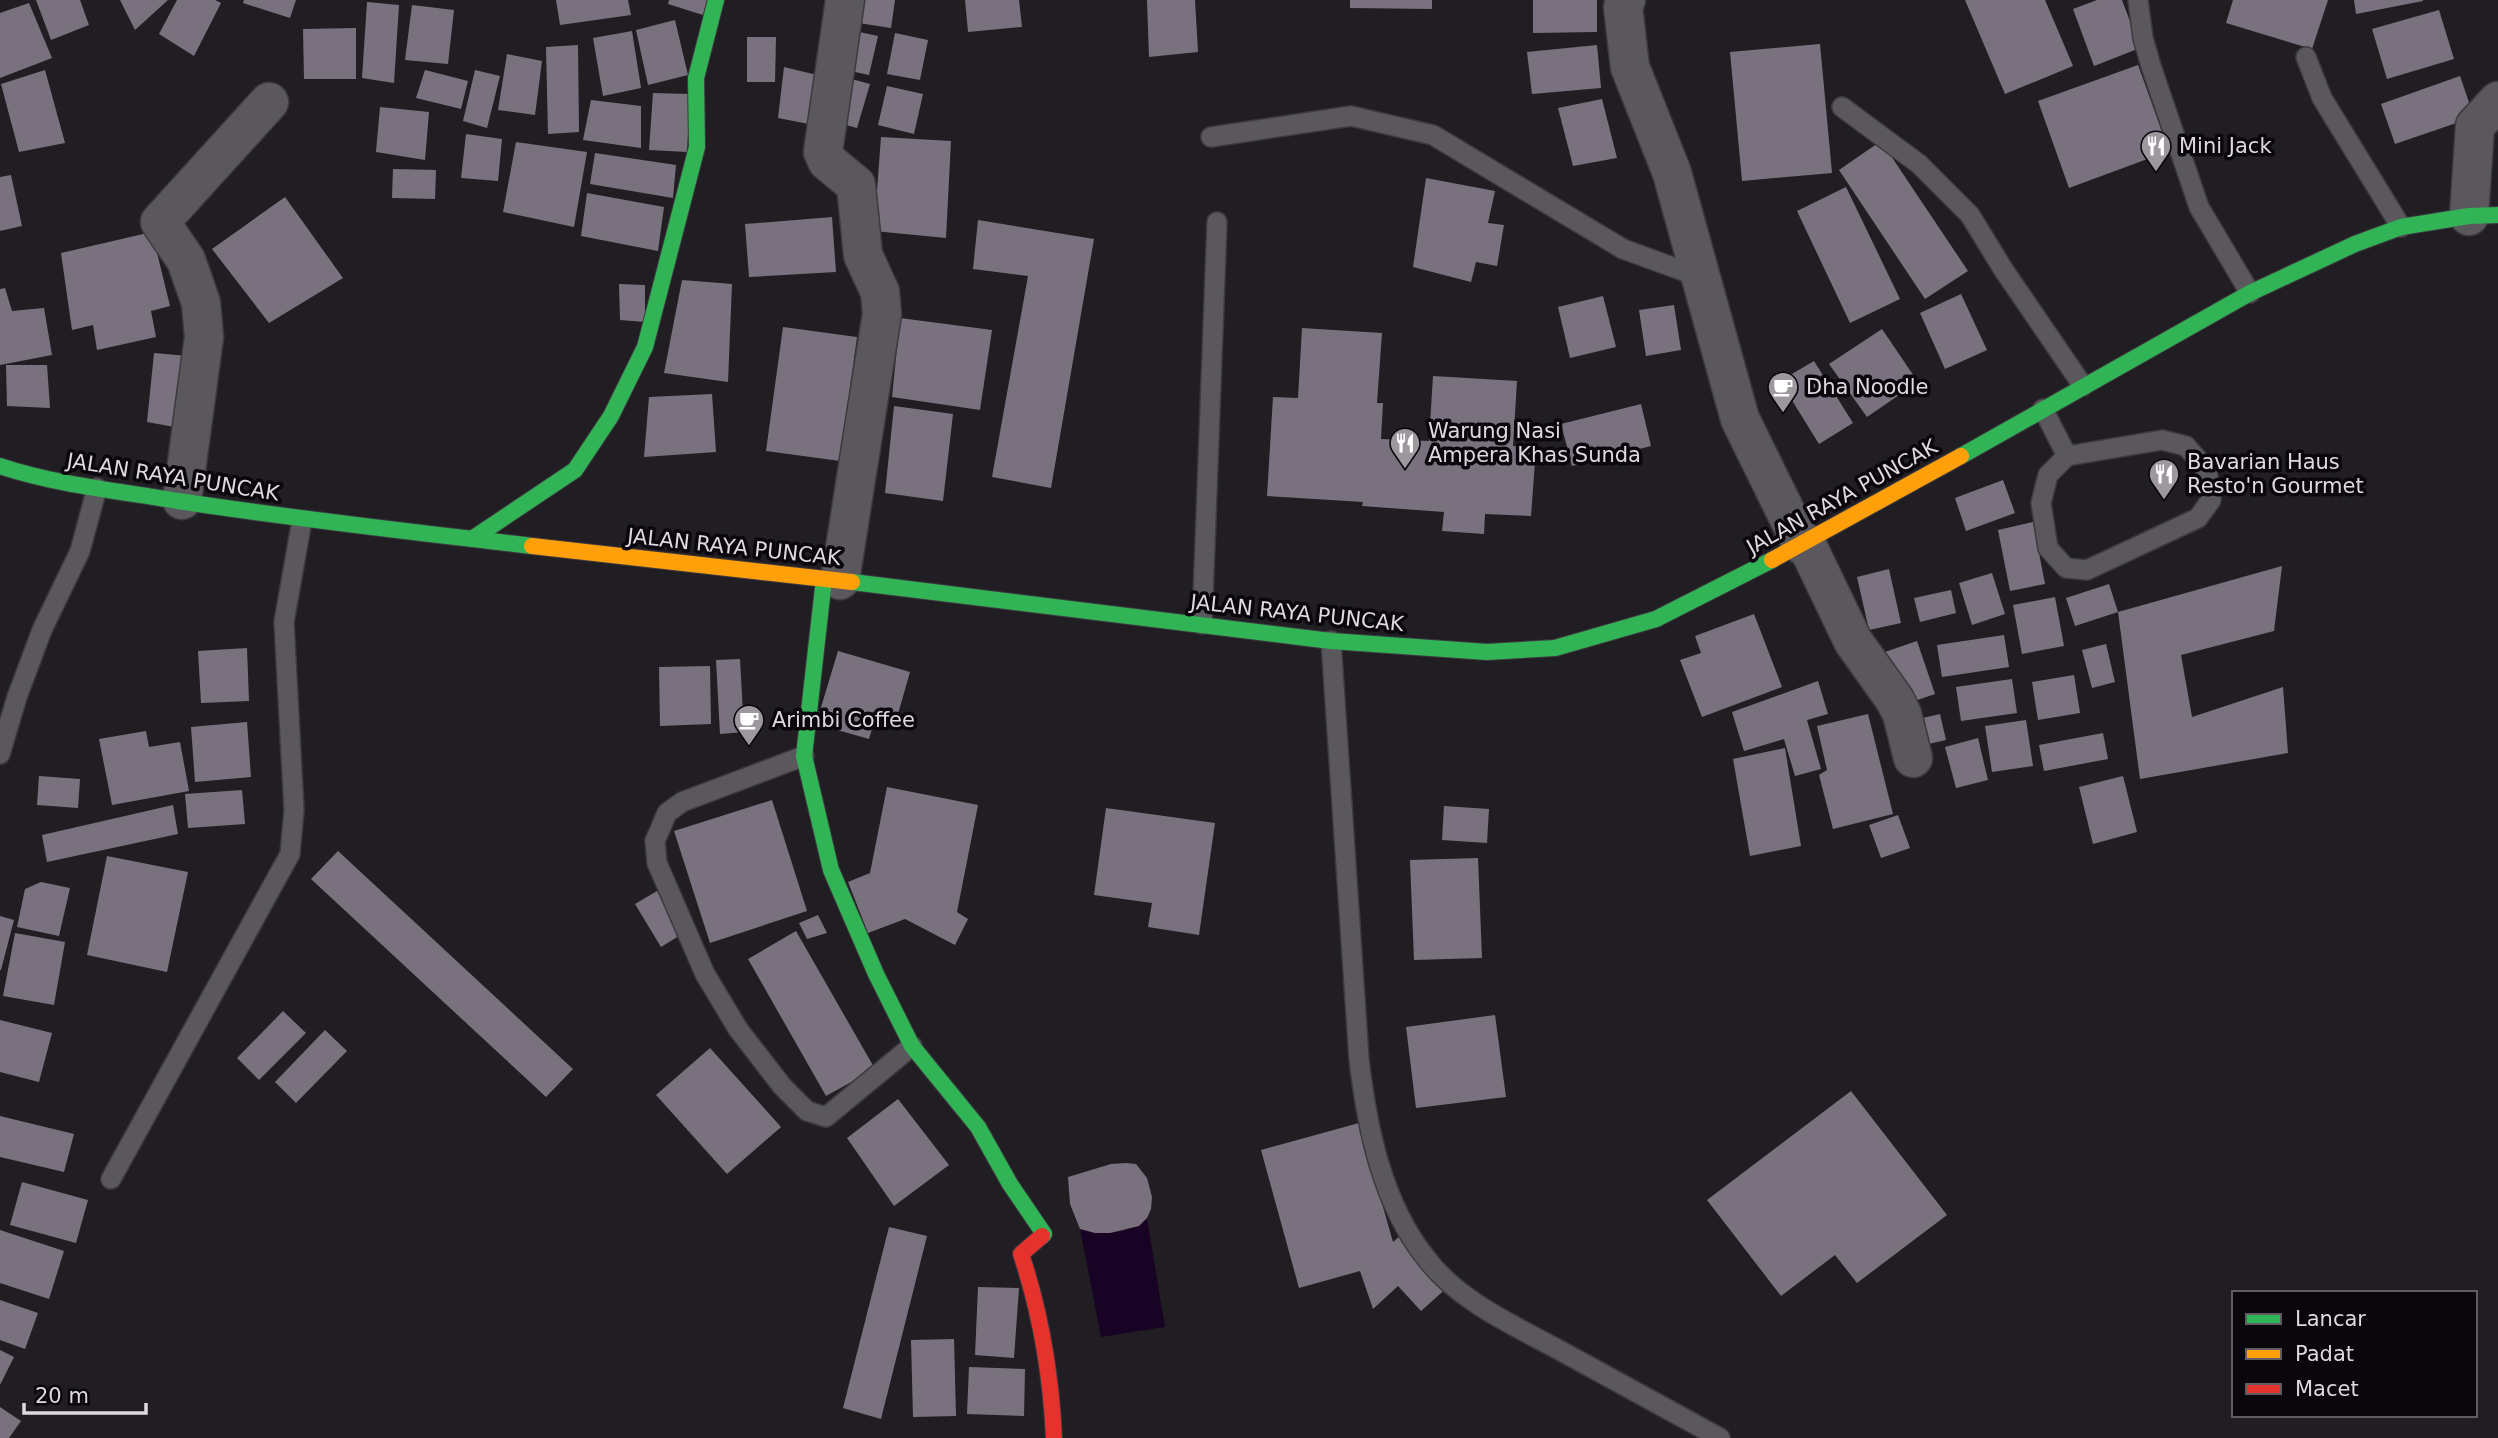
<svg xmlns="http://www.w3.org/2000/svg" width="2498" height="1438" viewBox="0 0 2498 1438" font-family="'DejaVu Sans',sans-serif">
<rect width="100%" height="100%" fill="#211e23"/>
<!-- water -->
<path fill="#180324" d="M1147,1218L1165,1327L1101,1337L1080,1229C1103,1235 1129,1235 1147,1218Z"/>
<!-- building -->
<g fill="#79727e">
<path d="M36,0H80L89,25L51,40Z"/>
<path d="M120,0H168L135,30Z"/>
<path d="M177,0H215L221,3L194,56L159,34Z"/>
<path d="M244,0H296L290,18L243,3Z"/>
<path d="M556,0H628L631,15L560,25Z"/>
<path d="M669,0H707L703,15L668,4Z"/>
<path d="M855,0H895L891,28L852,22Z"/>
<path d="M965,0H1019L1022,27L968,32Z"/>
<path d="M1147,0H1195L1198,52L1149,57Z"/>
<path d="M1350,0H1432V9L1350,8Z"/>
<path d="M1533,0H1597V32L1533,33Z"/>
<path d="M1965,0H2045L2073,66L2005,94Z"/>
<path d="M2097,0H2122L2140,48L2094,66L2073,9Z"/>
<path d="M2233,0H2328L2312,49L2226,23Z"/>
<path d="M2354,0H2423V1L2356,14Z"/>
<path d="M367,2L399,5L394,83L362,78Z"/>
<path d="M29,3L52,58L0,78V13Z"/>
<path d="M412,5L454,10L448,64L405,60Z"/>
<path d="M2439,10L2454,59L2387,79L2372,29Z"/>
<path d="M675,20L688,75L648,85L636,30Z"/>
<path d="M356,28V79H304L303,29Z"/>
<path d="M850,30L878,36L869,75L841,69Z"/>
<path d="M632,31L641,88L603,96L593,38Z"/>
<path d="M895,33L928,40L920,80L887,74Z"/>
<path d="M747,37H776L775,82H747Z"/>
<path d="M1820,44L1832,173L1742,181L1730,52Z"/>
<path d="M578,45L579,132L548,134L546,47Z"/>
<path d="M1597,45L1601,88L1532,94L1527,52Z"/>
<path d="M507,54L542,61L535,115L498,110Z"/>
<path d="M2138,65L2169,151L2069,188L2038,101Z"/>
<path d="M784,67L821,76L814,125L778,118Z"/>
<path d="M45,70L65,143L19,152L1,84Z"/>
<path d="M425,70L468,81L461,109L416,98Z"/>
<path d="M475,70L500,76L487,128L463,121Z"/>
<path d="M2460,76L2474,117L2395,144L2381,104Z"/>
<path d="M844,77L870,84L857,128L831,121Z"/>
<path d="M887,86L923,94L914,134L878,125Z"/>
<path d="M653,93L690,94L687,152L649,150Z"/>
<path d="M1602,99L1617,158L1573,166L1558,108Z"/>
<path d="M591,100L641,106V148L583,140Z"/>
<path d="M380,107L429,112L425,160L376,152Z"/>
<path d="M466,134L502,139L498,181L461,178Z"/>
<path d="M881,137L951,141L946,238L874,231Z"/>
<path d="M1881,141L1968,271L1925,299L1839,170Z"/>
<path d="M516,142L587,152L574,227L503,212Z"/>
<path d="M595,153L676,165L673,198L590,184Z"/>
<path d="M393,169L436,170L435,199L392,198Z"/>
<path d="M11,175L22,226L0,231V177Z"/>
<path d="M1426,178L1495,191L1488,223L1504,225L1497,266L1476,262L1471,282L1413,267Z"/>
<path d="M1846,187L1900,299L1850,323L1797,211Z"/>
<path d="M587,193L664,207L658,251L581,236Z"/>
<path d="M285,197L343,278L269,323L212,249Z"/>
<path d="M832,217L836,272L749,277L745,224Z"/>
<path d="M978,220L1094,239L1051,488L992,477L1028,276L973,269Z"/>
<path d="M152,232L170,306L151,311L156,337L97,350L93,325L72,330L61,253Z"/>
<path d="M682,280L732,284L728,382L664,373Z"/>
<path d="M619,284L645,285V322L620,320Z"/>
<path d="M5,288L12,311L44,308L52,355L0,365V289Z"/>
<path d="M1961,294L1987,350L1945,369L1920,313Z"/>
<path d="M1603,296L1616,347L1570,358L1558,307Z"/>
<path d="M1674,305L1681,350L1646,356L1639,310Z"/>
<path d="M900,318L992,330L980,410L892,397Z"/>
<path d="M783,327L857,337L840,461L766,451Z"/>
<path d="M1302,328L1382,333L1377,403H1383L1381,439L1429,441L1433,376L1517,381L1513,446L1536,448L1531,516L1485,514L1484,534L1442,531L1444,512L1362,506L1363,502L1267,496L1273,397L1298,398Z"/>
<path d="M1882,329L1918,382L1867,417L1829,364Z"/>
<path d="M154,353L188,356L180,428L147,422Z"/>
<path d="M1814,361L1853,423L1819,444L1780,381Z"/>
<path d="M6,365H47L50,408L7,406Z"/>
<path d="M712,394L716,452L644,457L649,397Z"/>
<path d="M1641,404L1651,446L1572,466L1561,424Z"/>
<path d="M894,406L953,414L943,501L885,493Z"/>
<path d="M2003,480L2015,513L1966,531L1955,498Z"/>
<path d="M2033,522L2045,584L2010,591L1998,530Z"/>
<path d="M2282,566L2274,631L2181,655L2192,717L2283,687L2288,753L2140,779L2118,612Z"/>
<path d="M1889,569L1901,623L1869,630L1857,577Z"/>
<path d="M1992,573L2005,614L1972,625L1959,583Z"/>
<path d="M2109,584L2118,612L2075,626L2066,598Z"/>
<path d="M1951,590L1956,613L1920,622L1914,598Z"/>
<path d="M2055,597L2064,646L2022,654L2013,605Z"/>
<path d="M1754,614L1782,687L1702,717L1680,660L1701,653L1695,636Z"/>
<path d="M2004,635L2009,667L1942,677L1937,645Z"/>
<path d="M1917,641L1935,694L1900,706L1882,653Z"/>
<path d="M2106,644L2115,682L2092,688L2082,650Z"/>
<path d="M247,648L249,701L201,703L198,651Z"/>
<path d="M838,651L910,672L898,714L878,708L869,739L816,724Z"/>
<path d="M740,659L744,732L720,734L716,660Z"/>
<path d="M710,666L711,724L660,726L659,667Z"/>
<path d="M2074,675L2080,713L2038,720L2032,682Z"/>
<path d="M2012,679L2017,713L1961,721L1956,687Z"/>
<path d="M1818,681L1828,714L1807,720L1821,769L1795,776L1784,739L1744,751L1732,712Z"/>
<path d="M1868,714L1893,814L1833,829L1819,775L1827,770L1817,726Z"/>
<path d="M1940,714L1946,740L1920,746L1914,720Z"/>
<path d="M2026,720L2033,766L1992,772L1985,726Z"/>
<path d="M247,722L251,777L195,782L191,727Z"/>
<path d="M146,731L149,747L180,742L189,791L112,805L99,739Z"/>
<path d="M2103,733L2108,759L2044,771L2039,745Z"/>
<path d="M1978,738L1988,780L1956,788L1945,747Z"/>
<path d="M1785,748L1801,846L1750,856L1733,759Z"/>
<path d="M39,776L80,779L78,808L37,805Z"/>
<path d="M2123,776L2137,832L2093,844L2079,787Z"/>
<path d="M887,787L978,805L957,912L968,919L955,945L905,919L868,933L848,882L870,873Z"/>
<path d="M242,790L245,824L188,828L185,794Z"/>
<path d="M772,800L807,911L710,943L674,831Z"/>
<path d="M173,805L178,834L47,862L42,835Z"/>
<path d="M1444,806L1489,809L1487,843L1442,840Z"/>
<path d="M1106,808L1215,823L1199,935L1148,927L1152,903L1094,895Z"/>
<path d="M1898,815L1910,848L1881,858L1869,825Z"/>
<path d="M338,851L573,1069L546,1097L311,879Z"/>
<path d="M107,856L188,872L167,972L87,955Z"/>
<path d="M1478,858L1482,958L1414,960L1410,860Z"/>
<path d="M41,882L70,888L59,936L17,927L25,889Z"/>
<path d="M657,891L682,934L661,947L635,904Z"/>
<path d="M818,915L827,933L807,939L799,923Z"/>
<path d="M0,916L14,920L1,970H0Z"/>
<path d="M796,931L875,1069L826,1096L748,959Z"/>
<path d="M15,933L65,942L54,1005L3,996Z"/>
<path d="M283,1011L306,1033L259,1080L237,1058Z"/>
<path d="M1495,1015L1506,1097L1416,1108L1406,1027Z"/>
<path d="M0,1020L52,1033L39,1082L0,1072Z"/>
<path d="M325,1030L347,1051L296,1103L275,1082Z"/>
<path d="M710,1048L781,1127L727,1174L656,1095Z"/>
<path d="M1851,1091L1947,1215L1857,1283L1835,1255L1781,1296L1707,1200Z"/>
<path d="M898,1099L949,1165L894,1206L847,1138Z"/>
<path d="M0,1116L74,1134L64,1172L0,1157Z"/>
<path d="M1359,1123L1393,1242L1402,1234L1449,1286L1421,1311L1398,1286L1373,1309L1360,1271L1299,1288L1261,1150Z"/>
<path d="M1126,1163L1136,1164L1147,1178L1152,1197L1151,1209L1147,1218L1139,1226L1110,1233H1095L1080,1229L1070,1204L1068,1177L1111,1164Z"/>
<path d="M22,1182L88,1200L76,1243L10,1225Z"/>
<path d="M889,1227L927,1236L881,1419L843,1408Z"/>
<path d="M0,1230L64,1251L49,1299L0,1283Z"/>
<path d="M978,1287L1019,1288L1014,1358L975,1355Z"/>
<path d="M0,1300L38,1313L25,1349L0,1340Z"/>
<path d="M954,1339L956,1416L913,1417L911,1340Z"/>
<path d="M0,1350L14,1357L0,1385Z"/>
<path d="M969,1367L1025,1369L1024,1416L967,1414Z"/>
<path d="M0,1407L21,1421L9,1438H0Z"/>
</g>
<g fill="none" stroke-linecap="round" stroke-linejoin="round">
<!-- lane casing -->
<g stroke="#3d3a3f" stroke-width="22">
<g id="lane">
<path d="M2138,0L2143,38L2151,66L2199,207L2250,293"/>
<path d="M2306,57L2322,98L2401,227"/>
<path d="M1842,107L1919,164L1970,215L2003,269L2083,386"/>
<path d="M1211,137L1351,116L1433,135L1623,249L1700,277"/>
<path d="M2043,409L2067,456"/>
<path d="M2162,440L2186,446L2207,470L2211,500L2198,518L2087,570L2066,568L2048,548L2041,503L2048,475L2067,456Z"/>
<path d="M1202,624L1217,222"/>
<path d="M1331,641L1359,1059C1367,1128 1382,1203 1426,1258C1458,1301 1515,1326 1561,1351C1614,1380 1667,1409 1720,1438"/>
<path d="M0,754L17,697L42,630L80,551L97,488"/>
<path d="M804,756L682,802L667,813L655,841L657,863L705,974L738,1029L782,1086L807,1111L826,1117L912,1046"/>
<path d="M111,1179L290,854L294,810L284,622L302,520"/>
</g>
</g>
<!-- street casing -->
<g stroke="#3d3a3f" stroke-width="41">
<g id="street">
<path d="M1626,0L1623,7L1630,67L1672,173L1740,419L1802,545"/>
<path d="M2469,216L2475,126L2498,101"/>
<path d="M182,500L204,337L201,303L186,260L160,222L269,102"/>
<path d="M1806,543L1853,641L1895,700L1902,714L1913,758"/>
<path d="M840,580L882,314L880,292L863,255L856,185L827,161L823,152L845,0"/>
</g>
</g>
<!-- fast casing -->
<g stroke="#3d3a3f" stroke-width="18">
<g id="fast">
<path d="M1961,456L2250,293L2355,244L2401,227L2469,216L2498,215"/>
<path d="M0,466C57,485 119,491 178,501C296,519 414,532 532,546"/>
<path d="M472,539L575,470L611,416L645,347L697,147L696,78L716,0"/>
<path d="M824,579L804,756L831,870L876,974L912,1046L978,1127L1010,1184L1044,1234L1042,1236"/>
<path d="M852,582L1331,641L1487,652L1555,648L1656,619L1772,560"/>
</g>
</g>
<!-- slow casing -->
<g stroke="#3d3a3f" stroke-width="18">
<g id="slow">
<path d="M532,546L852,582"/>
<path d="M1772,560L1961,456"/>
</g>
</g>
<!-- jam casing -->
<g stroke="#3d3a3f" stroke-width="18">
<path id="jam" d="M1042,1236L1021,1254C1041,1314 1051,1375 1054,1438"/>
</g>
<!-- lane -->
<use href="#lane" stroke="#5a585c" stroke-width="19"/>
<!-- street -->
<use href="#street" stroke="#5a585c" stroke-width="38"/>
<!-- fast -->
<use href="#fast" stroke="#30b455" stroke-width="16"/>
<!-- slow -->
<use href="#slow" stroke="#ff9f0a" stroke-width="16"/>
<!-- jam -->
<use href="#jam" stroke="#e5322d" stroke-width="16"/>
</g>
<!-- icons -->
<defs>
<g id="restaurant-pin" transform="scale(1.575)"><path d="M0 17L-7.5 6A9.5 9.5 0 1 1 7.5 6Z" fill="#9c989e" stroke="#09070b"/><path d="M-5-6h1v4h1v-4h1v4h1v-4h1v5L-1.5 .5V6h-2V.5L-5-1ZM5-6V6H3V1.5H1.5Q1.5-4 5-6Z" fill="#fff"/></g>
<g id="cafe-pin" transform="scale(1.575)"><path d="M0 17L-7.5 6A9.5 9.5 0 1 1 7.5 6Z" fill="#9c989e" stroke="#09070b"/><path d="M-5.5-4.5H6V0H3Q3 3.5 0 3.5H-2.5Q-5.5 3.5-5.5 0ZM3-3.2v2h1.7v-2ZM-6 4.5H4V6H-6Z" fill="#fff"/></g>
</defs>
<g fill-rule="evenodd">
<use href="#restaurant-pin" x="2156" y="146"/>
<use href="#cafe-pin" x="1783" y="387"/>
<use href="#restaurant-pin" x="1405" y="443"/>
<use href="#restaurant-pin" x="2164" y="474"/>
<use href="#cafe-pin" x="749" y="720"/>
</g>
<g text-anchor="middle" stroke-width="7" stroke-linejoin="round" paint-order="stroke">
<!-- poi labels -->
<g font-size="21" fill="#ded9e1" stroke="#09070b" text-anchor="start">
<text x="2179" y="153">Mini Jack</text>
<text x="1806" y="394">Dha Noodle</text>
<text x="1428" y="438">Warung Nasi<tspan x="1428" dy="24">Ampera Khas Sunda</tspan></text>
<text x="2187" y="469">Bavarian Haus<tspan x="2187" dy="24">Resto'n Gourmet</tspan></text>
<text x="772" y="727">Arimbi Coffee</text>
</g>
<!-- street labels -->
<g font-size="21" fill="#ded9e1" stroke="#09070b">
<text transform="translate(173 477) rotate(9)" y="7">JALAN RAYA PUNCAK</text>
<text transform="translate(1842 497) rotate(-29)" y="7">JALAN RAYA PUNCAK</text>
<text transform="translate(734 547) rotate(6)" y="7">JALAN RAYA PUNCAK</text>
<text transform="translate(1297 613) rotate(6)" y="7">JALAN RAYA PUNCAK</text>
</g>
</g>
<!-- legend -->
<rect x="2232" y="1291" width="245" height="126" fill="#09070b" stroke="#5e5b61" stroke-width="2"/>
<rect x="2246" y="1314" width="35" height="10" fill="#30b455" stroke="#5e5b61" stroke-width="2"/>
<text x="2295" y="1326" font-size="21" fill="#ded9e1">Lancar</text>
<rect x="2246" y="1349" width="35" height="10" fill="#ff9f0a" stroke="#5e5b61" stroke-width="2"/>
<text x="2295" y="1361" font-size="21" fill="#ded9e1">Padat</text>
<rect x="2246" y="1384" width="35" height="10" fill="#e5322d" stroke="#5e5b61" stroke-width="2"/>
<text x="2295" y="1396" font-size="21" fill="#ded9e1">Macet</text>
<!-- scale -->
<path d="M24 1403v10h122v-10" fill="none" stroke="#ded9e1" stroke-width="3.5"/>
<text x="35" y="1403" font-size="21" fill="#ded9e1" stroke="#09070b" stroke-width="5" paint-order="stroke">20 m</text>
</svg>
